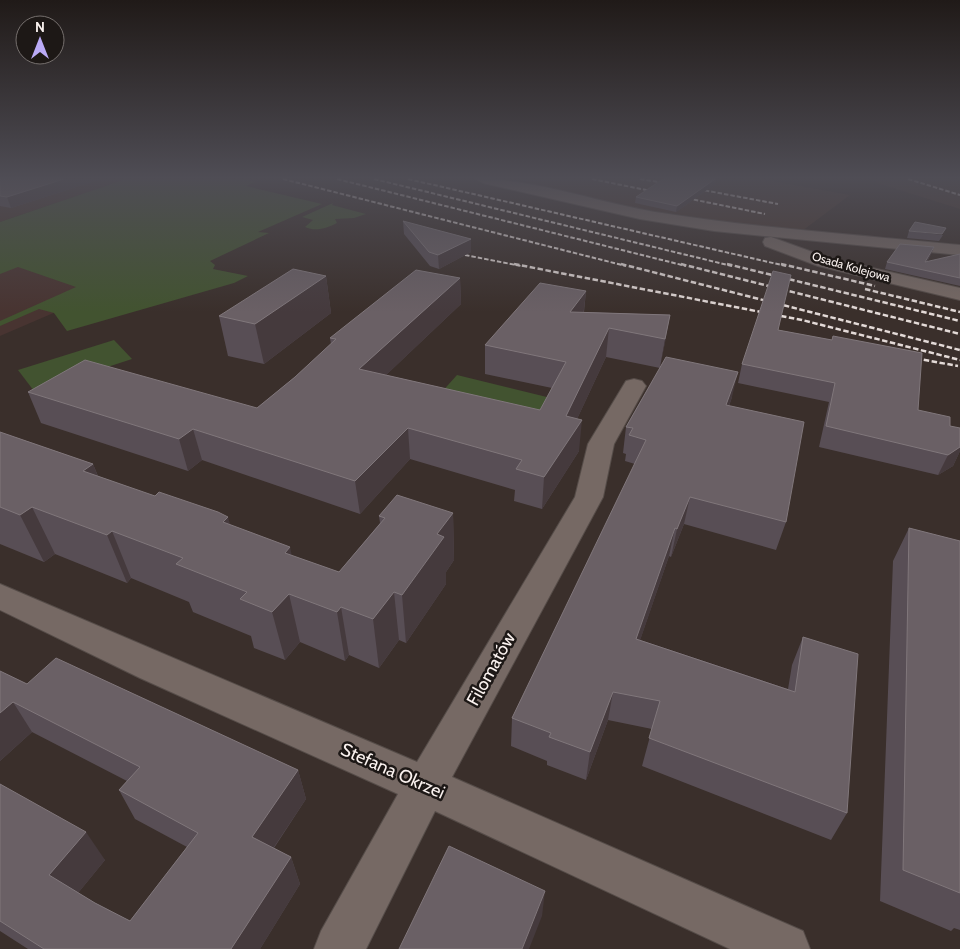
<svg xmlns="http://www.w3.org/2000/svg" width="960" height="949" viewBox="0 0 960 949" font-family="Cabin,sans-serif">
<rect width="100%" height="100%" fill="#3a2f2b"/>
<!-- commercial -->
<path fill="#483431" d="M0,251L172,262L0,336Z"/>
<!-- built -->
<g fill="#483730">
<path d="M0,179H126L0,222Z"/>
<path d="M517,179H760L850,195L802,231L651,212L526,185L530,182Z"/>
<path d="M871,179H960V209L877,183L879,182Z"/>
</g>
<!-- green -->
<g fill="#425330">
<path d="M126,179H245L255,182L246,186L322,204L258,232L269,233L210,261L215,265L213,269L248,276L234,283L67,331L54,313L39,309L0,326V321L76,287L18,267L0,274V222Z"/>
<path d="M333,203L332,205L366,214L354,218L335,219L337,223C327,228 316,232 305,227L313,220L302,217Z"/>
<path d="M114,340L132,359L34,391L18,370Z"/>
<path d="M457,375L559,400L545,428L431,404Z"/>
</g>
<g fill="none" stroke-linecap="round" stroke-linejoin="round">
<!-- minor casing -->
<g stroke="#554c48" stroke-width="2">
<g id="minor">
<path d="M476,179C537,179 596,202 655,212C756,228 858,235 960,245V255L714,231L640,219L483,183Z"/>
<path d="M771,237L829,258L960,288V300L818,266L765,246L763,242L765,238Z"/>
<path d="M634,379L642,381L646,386L614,444L603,497L452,777L803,931L810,949H730L435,811L366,949H314L321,931L398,794L140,678L0,610V584L417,762L575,497L588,444L626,381Z"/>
</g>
</g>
<!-- minor -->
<use href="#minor" fill="#766964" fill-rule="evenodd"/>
<!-- rail-far1 -->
<g stroke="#e3dad7" stroke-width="2" stroke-dasharray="4.5 2" stroke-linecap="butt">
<path d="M283,179L626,266"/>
<path d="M337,179L686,266"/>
<path d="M374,179L732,266"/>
<path d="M408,179L786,266"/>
<path d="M592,179L661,193"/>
<path d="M640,179L672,184"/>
<path d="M908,179L960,195"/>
<path d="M692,188L778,204"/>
<path d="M681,197L765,214"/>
<path d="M465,255L521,266"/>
</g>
<!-- rail -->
<g stroke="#e3dad7" stroke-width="2.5" stroke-dasharray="5.5 2.5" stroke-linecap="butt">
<path d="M514,264L802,320L960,360"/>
<path d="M621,264L960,350"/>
<path d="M681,264L960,334"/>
<path d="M727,264L960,321"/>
<path d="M781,264L875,286"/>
<path d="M865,289L960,312"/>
<path d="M908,357L958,366"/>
</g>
</g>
<!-- wall -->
<g fill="#584e55">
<path d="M0,179H98V180L11,208L0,206Z"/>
<path d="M663,179H716L715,184L676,212L635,203L636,197Z"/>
<path d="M403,221L471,252L439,269L430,266L404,234Z"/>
<path d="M909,231L943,235L939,241L907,238Z"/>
<path d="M934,247L931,254L927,262L960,254V286L885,269L887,262Z"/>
<path d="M326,276L331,313L264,364L228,356L219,316Z"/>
<path d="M460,278L461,304L386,375L540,410L552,388L485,374V345L586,291L584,312L670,315L660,367L732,397L729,406L786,522L776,550L684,524L671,557L669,556L640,640L788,689L792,665L803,637L847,813L831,840L642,766L652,729L608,720L586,780L547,765V761L511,746L512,718L635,464L625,461L626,454L623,453L626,427L660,368L606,357L577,419L579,451L542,509L514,501L515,490L410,459L360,514L202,460L188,471L41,423L28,392L257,408L295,377L331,344L330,338Z"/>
<path d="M778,330L832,340L833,336L918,410L950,426L960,428V451L953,466L938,475L819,447L829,402L738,383L742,364Z"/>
<path d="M0,432L93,464L98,476L231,525L292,556L339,572L380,523L379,516L453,513L454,560L446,572V584L406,643L399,640L379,668L349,655L345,661L300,642L285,660L254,648L251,636L193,612L189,602L131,578L127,583L55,554L44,562L0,544Z"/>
<path d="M909,528L960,541V930L954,928L951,931L880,901L893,561Z"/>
<path d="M0,671L27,684L298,770L306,799L274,848L291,857L300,884L260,949H28L0,931V784L105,860L78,893L95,903L130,921L187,847L135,819L119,790L127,781L32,732L0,761Z"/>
</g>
<!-- shaded-wall -->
<g fill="#453a3d">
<path d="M64,179L98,180L11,208L7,197Z"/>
<path d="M715,179H716L715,184L676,212L677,206Z"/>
<path d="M471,239V252L439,269L438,255Z"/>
<path d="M934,247L931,254L922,269L925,262Z"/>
<path d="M326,276L331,313L264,364L255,324Z"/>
<path d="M460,278L461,304L362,398L359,369Z"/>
<path d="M586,291L583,317L570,312Z"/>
<path d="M670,315L665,343L660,368L665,339Z"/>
<path d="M609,328L606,357L564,447L566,416Z"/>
<path d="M738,372L732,397L720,431L726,405Z"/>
<path d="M582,420L579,451L542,509L544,477Z"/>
<path d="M408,428L410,459L360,514L355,481Z"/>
<path d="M193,429L202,460L188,471L179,439Z"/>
<path d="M960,447V451L953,466L938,475L948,455Z"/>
<path d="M93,464L111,510L83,471Z"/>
<path d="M690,497L684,524L671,557L677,529Z"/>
<path d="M32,507L55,554L44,562L20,515Z"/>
<path d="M453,513L454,560L446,572V584L406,643L402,595L437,534Z"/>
<path d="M228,517L241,564L223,522Z"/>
<path d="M675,528L669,556L631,667L636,639Z"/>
<path d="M112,531L131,578L127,583L107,535Z"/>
<path d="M290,547L300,595L285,553Z"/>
<path d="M394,592L399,640L379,668L373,619Z"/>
<path d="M289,594L300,642L285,660L272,612Z"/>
<path d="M341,607L349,655L345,661L337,612Z"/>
<path d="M613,692L608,720L586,780L590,752Z"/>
<path d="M13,702L32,732L0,761V713Z"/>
<path d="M298,770L306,799L262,865L252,837Z"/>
<path d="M86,832L105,860L70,903L49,875Z"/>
<path d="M291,857L300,884L260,949H231Z"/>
<path d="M545,891L542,916L529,949H522Z"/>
</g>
<!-- building -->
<g fill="#6a6065" stroke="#80777b">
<path d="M0,179H64L7,197L0,196Z"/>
<path d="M663,179H715L677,206L636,197Z"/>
<path d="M403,221L471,239L438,255L429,252Z"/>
<path d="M915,222L946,228L942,234L909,231Z"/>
<path d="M900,244L934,247L925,262L960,254V278L887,262Z"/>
<path d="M293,269L326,276L255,324L219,316Z"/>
<path d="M416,270L460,278L359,369L540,410L566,362L485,345L540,283L586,291L570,312L670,315L665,339L609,328L566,416L582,420L544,477L516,469L522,460L408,428L355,481L193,429L179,439L28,392L85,360L257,408L295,377L336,339L330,338Z"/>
<path d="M773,271L791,275L778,330L832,340L833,336L922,353L918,410L950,417V426L960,428V447L948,455L826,426L835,383L742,364Z"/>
<path d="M666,357L738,372L726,405L804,422L786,522L690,497L677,529L675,528L636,639L795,692L803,637L858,654L847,813L649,738L660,701L613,692L590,752L549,737L551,733L512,718L646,440L629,435L633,428L626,427Z"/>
<path d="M0,432L93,464L83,471L155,496L159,492L218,512L228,517L223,522L290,547L285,553L339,572L385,518L379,516L397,495L453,513L437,534L444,537L402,595L394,592L373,619L341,607L337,612L289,594L272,612L240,599L247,592L176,564L183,558L112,531L107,535L32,507L20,515L0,507Z"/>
<path d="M909,528L960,541V893L903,870Z"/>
<path d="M56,658L298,770L252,837L291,857L231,949H44L0,921V784L86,832L49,875L95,903L130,921L198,833L119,790L140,767L13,702L0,713V671L27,684Z"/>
<path d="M449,846L545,891L522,949H399Z"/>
</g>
<!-- sky -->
<linearGradient id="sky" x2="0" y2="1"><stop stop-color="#201a18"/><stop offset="0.57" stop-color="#4f4d55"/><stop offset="1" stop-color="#4f4d55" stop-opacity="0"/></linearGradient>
<rect width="960" height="312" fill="url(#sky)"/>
<g text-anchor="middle" stroke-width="5" stroke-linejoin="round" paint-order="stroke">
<!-- far-street labels -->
<g font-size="12" fill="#faf2ef" stroke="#1d1816">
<text transform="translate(851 267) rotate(16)" y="4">Osada Kolejowa</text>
</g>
<!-- near-street labels -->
<g font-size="18" fill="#faf2ef" stroke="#1d1816">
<text transform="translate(491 669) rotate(-61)" y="6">Filomatów</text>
<text transform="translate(393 771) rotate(24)" y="6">Stefana Okrzei</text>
</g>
</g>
<!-- north arrow -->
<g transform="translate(40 40)"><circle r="24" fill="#1d1816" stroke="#756f6d"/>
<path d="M0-4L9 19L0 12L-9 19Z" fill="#baaaf6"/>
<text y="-8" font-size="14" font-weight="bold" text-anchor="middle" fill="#faf2ef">N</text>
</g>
</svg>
